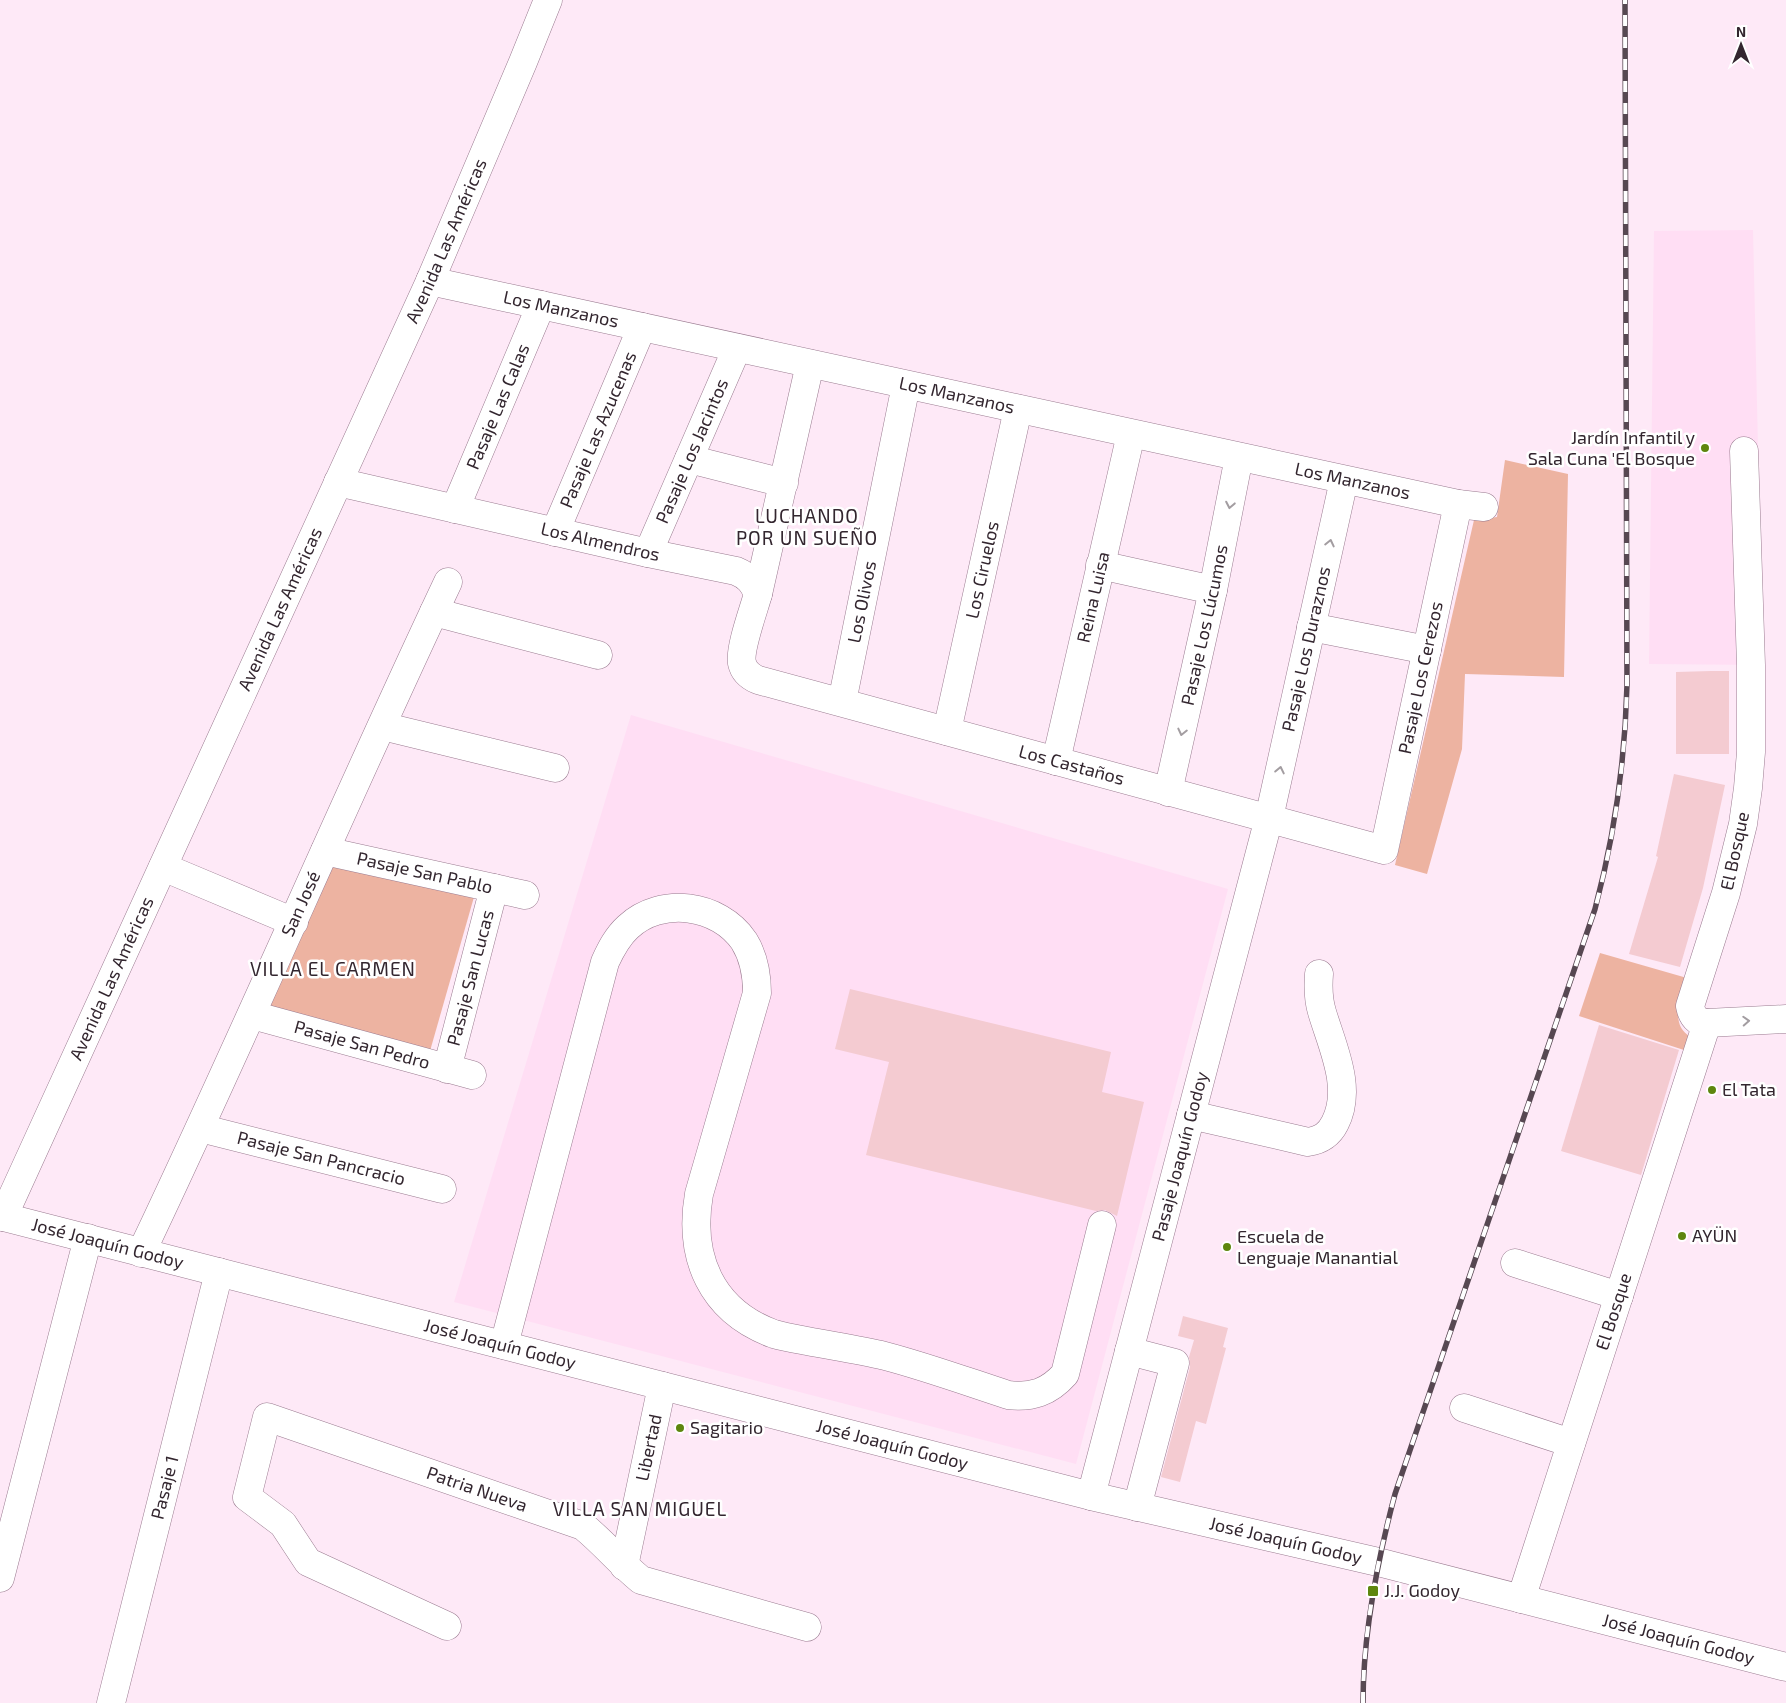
<svg xmlns="http://www.w3.org/2000/svg" width="1786" height="1703" viewBox="0 0 1786 1703" font-family="'Exo 2',sans-serif">
<rect width="100%" height="100%" fill="#fee9f7"/>
<!-- built -->
<g fill="#ffdef4">
<path d="M1753,230L1763,665L1649,664L1654,231Z"/>
<path d="M631,715L1228,889L1076,1464L454,1302Z"/>
</g>
<!-- green -->
<g fill="#edb3a1">
<path d="M1505,460L1568,474L1564,677L1465,674L1462,749L1427,874L1395,865L1474,520L1497,517Z"/>
<path d="M331,853L476,890L430,1051L263,1009Z"/>
<path d="M1600,953L1687,978C1682,998 1668,1024 1691,1037L1687,1051L1579,1016Z"/>
</g>
<!-- building -->
<g fill="#f4cbd1">
<path d="M1711,671H1729V754H1676V672Z"/>
<path d="M1674,774L1725,785L1703,888L1680,967L1629,954L1658,857L1656,856Z"/>
<path d="M850,989L1111,1052L1102,1092L1144,1102L1117,1216L1105,1210L1096,1211L866,1155L889,1062L835,1049Z"/>
<path d="M1599,1025L1679,1050L1641,1175L1561,1151Z"/>
<path d="M1183,1316L1228,1328L1223,1347L1226,1348L1206,1424L1196,1421L1180,1482L1161,1477L1190,1367L1189,1357L1194,1340L1178,1336Z"/>
</g>
<g fill="none" stroke-linecap="round" stroke-linejoin="round">
<!-- minor casing -->
<g stroke="#9a7b90" stroke-width="29">
<g id="minor">
<path id="s1" d="M430,281L1458,504L1484,507"/>
<path d="M1744,451L1751,665V752L1748,788L1743,824L1726,893L1690,1006C1692,1016 1696,1022 1707,1023L1786,1019"/>
<path d="M689,459L784,483"/>
<path id="s2" d="M338,482L648,553L736,571C748,576 753,582 758,594C754,609 739,649 742,663C744,672 751,677 758,680L1384,850L1458,504"/>
<path id="s3" d="M455,509L541,305"/>
<path id="s4" d="M555,532L642,327"/>
<path id="s5" d="M648,553L737,348"/>
<path d="M1100,565L1213,590"/>
<path d="M758,594L810,364"/>
<path d="M434,612L598,655"/>
<path d="M1311,627L1427,650"/>
<path id="s6" d="M842,702L906,385"/>
<path d="M382,726L555,768"/>
<path id="s7" d="M947,731L1018,409"/>
<path id="s8" d="M1056,761L1131,434"/>
<path id="s9" d="M1168,792L1213,590L1239,457"/>
<path id="s10" d="M325,851L525,895"/>
<path d="M163,867L294,922"/>
<path id="s11" d="M252,1015L472,1075"/>
<path id="s12" d="M447,1069L494,888"/>
<path d="M1191,1115L1308,1142C1321,1140 1329,1135 1335,1123C1353,1088 1332,1046 1322,1012C1318,999 1318,987 1319,974"/>
<path id="s13" d="M200,1128L442,1189"/>
<path id="s14" d="M0,1216L1091,1496L1378,1562L1786,1667"/>
<path id="s15" d="M3,1217L430,281L523,62L548,0"/>
<path id="s16" d="M141,1253C247,1031 343,804 448,582"/>
<path d="M1515,1263L1619,1296"/>
<path d="M504,1345L605,962C611,949 617,937 628,927C661,896 719,904 744,941C754,957 757,974 757,993L699,1194C688,1257 711,1311 774,1334C784,1337 796,1339 807,1341C833,1346 860,1350 885,1356C927,1367 968,1382 1008,1395C1032,1398 1049,1392 1065,1374L1102,1225"/>
<path d="M1129,1351L1175,1363L1137,1507"/>
<path d="M1464,1408L1571,1443"/>
<path id="s17" d="M1091,1496L1269,818L1344,480"/>
<path id="s18" d="M624,1566L662,1386"/>
<path d="M0,1578L88,1238"/>
<path id="s19" d="M1521,1599L1707,1023"/>
<path id="s20" d="M447,1626L308,1562L283,1524L247,1497L267,1417L583,1526C604,1543 620,1563 641,1580L807,1627"/>
<path id="s21" d="M111,1703L219,1272"/>
</g>
</g>
<!-- minor -->
<use href="#minor" stroke="#fff" stroke-width="28"/>
<!-- rail casing -->
<g stroke="#574852" stroke-width="5.5">
<path id="rail" d="M1363,1703C1363,1632 1377,1562 1395,1494L1595,909C1615,834 1625,763 1627,685L1625,0"/>
</g>
<!-- rail -->
<use href="#rail" stroke="#fff" stroke-width="4" stroke-dasharray="11" stroke-linecap="butt"/>
</g>
<!-- one-way arrows -->
<defs><path id="oneway-chevron" d="M-2-3.5L2.5 0L-2 3.5" fill="none" stroke-width="1.6" stroke-linecap="round" stroke-linejoin="round" transform="scale(1.25)"/></defs>
<g stroke="#a39da1">
<use href="#oneway-chevron" transform="translate(1230 505) rotate(101)"/>
<use href="#oneway-chevron" transform="translate(1330 543) rotate(-77)"/>
<use href="#oneway-chevron" transform="translate(1182 732) rotate(103)"/>
<use href="#oneway-chevron" transform="translate(1280 770) rotate(-78)"/>
<use href="#oneway-chevron" transform="translate(1746 1021) rotate(-3)"/>
</g>
<!-- markers -->
<g fill="#5e860e" stroke="#fff" stroke-width="2">
<circle cx="1705" cy="448" r="5"/>
<circle cx="1712" cy="1090" r="5"/>
<circle cx="1682" cy="1236" r="5"/>
<circle cx="1227" cy="1247" r="5"/>
<circle cx="680" cy="1428" r="5"/>
<rect x="1367" y="1585" width="12" height="12" rx="2.5"/>
</g>
<g text-anchor="middle" stroke-width="5" stroke-linejoin="round" paint-order="stroke">
<!-- street labels -->
<g font-size="18" fill="#33262f" stroke="#fff">
<text dy="6" stroke="none"><textPath href="#s15" startOffset="1072">Avenida Las Américas</textPath></text>
<text dy="6" stroke="none"><textPath href="#s1" startOffset="134">Los Manzanos</textPath></text>
<text dy="6" stroke="none"><textPath href="#s1" startOffset="539">Los Manzanos</textPath></text>
<text dy="6" stroke="none"><textPath href="#s3" startOffset="111">Pasaje Las Calas</textPath></text>
<text dy="6" stroke="none"><textPath href="#s4" startOffset="111">Pasaje Las Azucenas</textPath></text>
<text dy="6" stroke="none"><textPath href="#s5" startOffset="111">Pasaje Los Jacintos</textPath></text>
<text dy="6" stroke="none"><textPath href="#s1" startOffset="944">Los Manzanos</textPath></text>
<text dy="6" stroke="none"><textPath href="#s2" startOffset="269">Los Almendros</textPath></text>
<text dy="6" stroke="none"><textPath href="#s7" startOffset="165">Los Ciruelos</textPath></text>
<text dy="6" stroke="none"><textPath href="#s8" startOffset="168">Reina Luisa</textPath></text>
<text dy="6" stroke="none"><textPath href="#s6" startOffset="102">Los Olivos</textPath></text>
<text dy="6" stroke="none"><textPath href="#s15" startOffset="668">Avenida Las Américas</textPath></text>
<text dy="6" stroke="none"><textPath href="#s9" startOffset="171">Pasaje Los Lúcumos</textPath></text>
<text dy="6" stroke="none"><textPath href="#s17" startOffset="874">Pasaje Los Duraznos</textPath></text>
<text dy="6" stroke="none"><textPath href="#s2" startOffset="1361">Pasaje Los Cerezos</textPath></text>
<text dy="6" stroke="none"><textPath href="#s2" startOffset="861">Los Castaños</textPath></text>
<text transform="translate(1735 851) rotate(-78)" y="6">El Bosque</text>
<text dy="6" stroke="none"><textPath href="#s10" startOffset="102">Pasaje San Pablo</textPath></text>
<text dy="6" stroke="none"><textPath href="#s16" startOffset="384">San José</textPath></text>
<text dy="6" stroke="none"><textPath href="#s15" startOffset="262">Avenida Las Américas</textPath></text>
<text dy="6" stroke="none"><textPath href="#s12" startOffset="94">Pasaje San Lucas</textPath></text>
<text dy="6" stroke="none"><textPath href="#s11" startOffset="114">Pasaje San Pedro</textPath></text>
<text dy="6" stroke="none"><textPath href="#s17" startOffset="351">Pasaje Joaquín Godoy</textPath></text>
<text dy="6" stroke="none"><textPath href="#s13" startOffset="125">Pasaje San Pancracio</textPath></text>
<text dy="6" stroke="none"><textPath href="#s14" startOffset="111">José Joaquín Godoy</textPath></text>
<text dy="6" stroke="none"><textPath href="#s19" startOffset="302">El Bosque</textPath></text>
<text dy="6" stroke="none"><textPath href="#s14" startOffset="516">José Joaquín Godoy</textPath></text>
<text dy="6" stroke="none"><textPath href="#s14" startOffset="921">José Joaquín Godoy</textPath></text>
<text dy="6" stroke="none"><textPath href="#s18" startOffset="121">Libertad</textPath></text>
<text dy="6" stroke="none"><textPath href="#s21" startOffset="222">Pasaje 1</textPath></text>
<text dy="6" stroke="none"><textPath href="#s20" startOffset="548">Patria Nueva</textPath></text>
<text dy="6" stroke="none"><textPath href="#s14" startOffset="1326">José Joaquín Godoy</textPath></text>
<text dy="6" stroke="none"><textPath href="#s14" startOffset="1731">José Joaquín Godoy</textPath></text>
</g>
<!-- poi labels -->
<g font-size="18" fill="#33262f" stroke="#fff" text-anchor="start">
<text x="1695" y="444" text-anchor="end">Jardín Infantil y<tspan x="1695" dy="21">Sala Cuna 'El Bosque</tspan></text>
<text x="1722" y="1096">El Tata</text>
<text x="1692" y="1242">AYÜN</text>
<text x="1237" y="1243">Escuela de<tspan x="1237" dy="21">Lenguaje Manantial</tspan></text>
<text x="690" y="1434">Sagitario</text>
<text x="1384" y="1597">J.J. Godoy</text>
</g>
<!-- neighbourhood labels -->
<g font-size="19" letter-spacing="1" fill="#33262f" stroke="#fff">
<text x="807" y="523">LUCHANDO<tspan x="807" dy="22">POR UN SUEÑO</tspan></text>
<text x="333" y="976">VILLA EL CARMEN</text>
<text x="640" y="1516">VILLA SAN MIGUEL</text>
</g>
</g>
<!-- north arrow -->
<g transform="translate(1741 45)" stroke="#ffffff" stroke-width="4" paint-order="stroke">
<path d="M0-4L9 19L0 12L-9 19Z" fill="#33262f"/>
<text y="-8" font-size="14" font-weight="bold" text-anchor="middle" fill="#33262f">N</text>
</g>
</svg>
